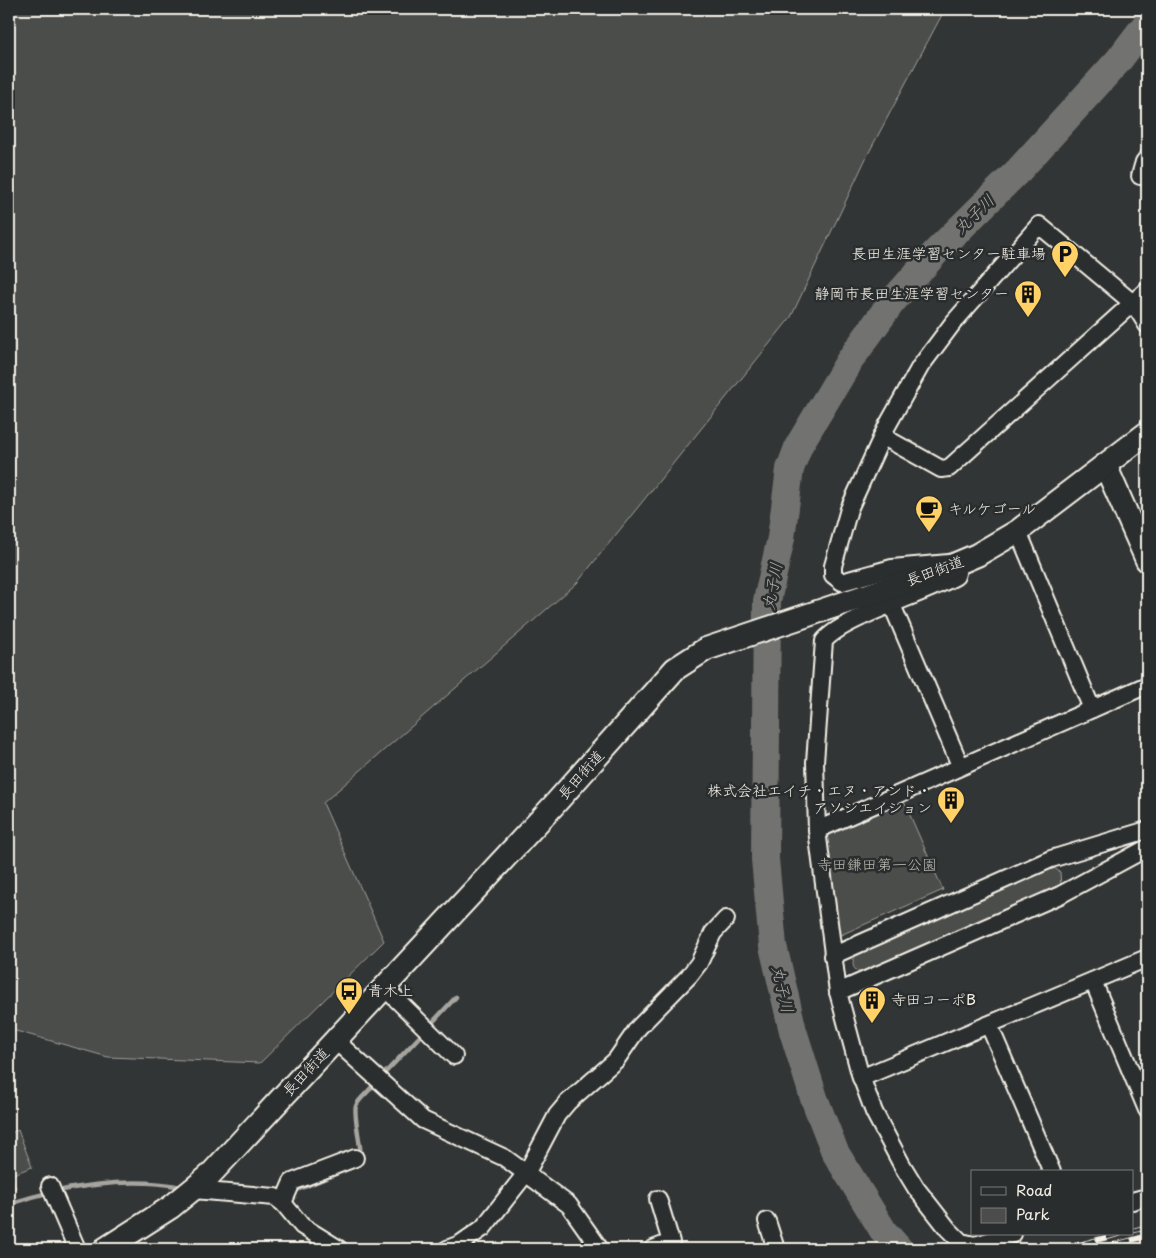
<svg xmlns="http://www.w3.org/2000/svg" width="1156" height="1258" viewBox="0 0 1156 1258" font-family="'Playpen Sans','Klee One',sans-serif">
<rect width="100%" height="100%" fill="#323535"/>
<filter id="ink" filterUnits="userSpaceOnUse"><feTurbulence type="fractalNoise" baseFrequency=".02" numOctaves="2"/><feDisplacementMap in="SourceGraphic" scale="10" xChannelSelector="R" yChannelSelector="G"/><feConvolveMatrix kernelMatrix="1 2 1 2 8 2 1 2 1" color-interpolation-filters="sRGB"/></filter>
<g filter="url(#ink)">
<!-- green -->
<g fill="#4b4d4c" stroke="#a09f9a">
<path d="M9,9H945L867,156L791,317L577,583L323,803L384,941L260,1063L108,1057L9,1029Z"/>
<path d="M902,797L943,890L836,937L824,830Z"/>
<path d="M1045,868H1054L1060,872L1061,887L864,974C852,971 850,963 857,953Z"/>
<path d="M18,1130L32,1167L11,1175L16,1188L9,1191V1134Z"/>
</g>
<g fill="none" stroke-linecap="round" stroke-linejoin="round">
<!-- stream -->
<g stroke="#a6a5a0" stroke-width="4.5">
<path d="M430,1025L456,997"/>
<path d="M383,1075L422,1034"/>
<path d="M361,1157C361,1146 353,1112 356,1106C358,1100 367,1093 371,1088"/>
<path d="M297,1190L355,1166"/>
<path d="M9,1204C59,1187 129,1176 181,1187"/>
</g>
<!-- river -->
<path stroke="#727370" stroke-width="28" d="M899,1249L884,1232L835,1152L814,1098L793,1031L773,946L765,859L767,601L781,538L790,469L799,445L850,360L891,303L936,252L1019,170L1118,61L1147,23"/>
<!-- street casing -->
<g stroke="#f4f1e8" stroke-width="20">
<g id="street">
<path d="M1140,176L1144,162L1147,158"/>
<path d="M882,436L941,469L949,468L1147,290"/>
<path d="M1018,531L1092,709"/>
<path d="M892,605L960,765"/>
<path d="M817,830L1147,685"/>
<path d="M832,956L1051,859L1147,830"/>
<path d="M1093,981L1147,1110"/>
<path d="M385,988L454,1056"/>
<path d="M838,992L1060,895L1147,848"/>
<path d="M989,1025L1052,1172"/>
<path d="M336,1041L423,1120L505,1158L569,1205L600,1249"/>
<path d="M861,1078L1147,958"/>
<path d="M50,1186L77,1249"/>
<path d="M194,1190L275,1197L283,1203L302,1226L339,1249"/>
<path d="M1132,1201L1147,1197"/>
<path d="M283,1203L292,1182L355,1158"/>
<path d="M767,1221L776,1249"/>
<path d="M1013,1234L975,1245L961,1242L948,1229L916,1188L902,1165L874,1112L860,1074L838,992L817,830L815,762L824,641C842,618 925,594 956,576L960,562L892,568L842,582L833,575V566L849,509L887,426L920,367L953,323L1039,225L1134,304L1147,325"/>
<path d="M447,1249L460,1244L483,1228L527,1172L557,1115L568,1102L616,1060L638,1028L689,976L699,963L713,933L726,919"/>
<path d="M653,1249L671,1242L658,1199"/>
</g>
</g>
<!-- secondary casing -->
<g stroke="#f4f1e8" stroke-width="26">
<g id="secondary">
<path d="M1106,467L1147,560"/>
<path d="M105,1249L171,1207L209,1176L553,806L675,669L706,649L937,572L977,555L1018,531L1147,433"/>
</g>
</g>
<!-- street -->
<use href="#street" stroke="#2a2d2e" stroke-width="16"/>
<!-- secondary -->
<use href="#secondary" stroke="#2a2d2e" stroke-width="22"/>
<!-- rail casing -->
<g stroke="#f4f1e8" stroke-width="5.5">
<g id="rail">
<path d="M1132,1231L1147,1227"/>
<path d="M1064,1249L1119,1234"/>
<path d="M1099,1249L1147,1236"/>
</g>
</g>
<!-- rail -->
<use href="#rail" stroke="#2a2d2e" stroke-width="4" stroke-dasharray="11" stroke-linecap="butt"/>
</g>
</g>
<!-- icons -->
<defs>
<g id="parking-pin" transform="scale(1.4375)"><path d="M0 17L-7.5 6A9.5 9.5 0 1 1 7.5 6Z" fill="#ffd166" stroke="#2a2d2e"/><path d="M-3.5-5.5H1a3.5 3.5 0 0 1 0 7H-1V5.5H-3.5ZM-1-3.4V-.6H.8a1.4 1.4 0 0 0 0-2.8Z" fill="#111"/></g>
<g id="building-pin" transform="scale(1.4375)"><path d="M0 17L-7.5 6A9.5 9.5 0 1 1 7.5 6Z" fill="#ffd166" stroke="#2a2d2e"/><path d="M-4-6H4V6H1V3H-1V6H-4ZM-2.5-4.3h1.7v1.8h-1.7ZM.8-4.3h1.7v1.8H.8ZM-2.5-1h1.7V.8h-1.7ZM.8-1h1.7V.8H.8Z" fill="#111"/></g>
<g id="cafe-pin" transform="scale(1.4375)"><path d="M0 17L-7.5 6A9.5 9.5 0 1 1 7.5 6Z" fill="#ffd166" stroke="#2a2d2e"/><path d="M-5.5-4.5H6V0H3Q3 3.5 0 3.5H-2.5Q-5.5 3.5-5.5 0ZM3-3.2v2h1.7v-2ZM-6 4.5H4V6H-6Z" fill="#111"/></g>
<g id="bus-pin" transform="scale(1.4375)"><path d="M0 17L-7.5 6A9.5 9.5 0 1 1 7.5 6Z" fill="#ffd166" stroke="#2a2d2e"/><path d="M-5-6H5V4H4V6H2V4H-2V6H-4V4H-5ZM-3.5-4V0h7V-4ZM-3.5 1.2v1.5H-2V1.2ZM2 1.2v1.5H3.5V1.2Z" fill="#111"/></g>
</defs>
<g fill-rule="evenodd">
<use href="#parking-pin" x="1065" y="254"/>
<use href="#building-pin" x="1028" y="294"/>
<use href="#cafe-pin" x="929" y="509"/>
<use href="#building-pin" x="951" y="800"/>
<use href="#bus-pin" x="349" y="991"/>
<use href="#building-pin" x="872" y="1000"/>
</g>
<g text-anchor="middle" stroke-width="5" stroke-linejoin="round" paint-order="stroke">
<!-- poi labels -->
<g font-size="15" fill="#f4f1e8" stroke="#2a2d2e" text-anchor="end">
<text x="1046" y="259">長田生涯学習センター駐車場</text>
<text x="1009" y="299">静岡市長田生涯学習センター</text>
<text x="948" y="514" text-anchor="start">キルケゴール</text>
<text x="932" y="796">株式会社エイチ・エヌ・アンド・<tspan x="932" dy="17">アソシエイション</tspan></text>
<text x="368" y="996" text-anchor="start">青木上</text>
<text x="891" y="1005" text-anchor="start">寺田コーポB</text>
</g>
<!-- street labels -->
<g font-size="15" fill="#f4f1e8" stroke="#2a2d2e">
<text transform="translate(935 571) rotate(-20)" y="5">長田街道</text>
<text transform="translate(581 775) rotate(-48)" y="5">長田街道</text>
<text transform="translate(306 1072) rotate(-47)" y="5">長田街道</text>
</g>
<!-- park labels -->
<g font-size="15" fill="#b9b8b1" stroke="#2a2d2e">
<text x="877" y="870">寺田鎌田第一公園</text>
</g>
<!-- water labels -->
<g font-size="16" font-style="italic" fill="#b3b2ac" stroke="#2a2d2e">
<text transform="translate(974 214) rotate(-44)" y="6">丸子川</text>
<text transform="translate(772 586) rotate(-80)" y="6">丸子川</text>
<text transform="translate(783 989) rotate(77)" y="6">丸子川</text>
</g>
</g>
<!-- margin -->
<rect width="1156" height="1258" fill="none" stroke="#2a2d2e" stroke-width="30"/>
<rect x="15" y="15" width="1126" height="1228" fill="none" stroke="#f4f1e8" stroke-width="2" filter="url(#ink)"/>
<!-- legend -->
<rect x="971" y="1170" width="162" height="65" fill="#2a2d2e" stroke="#7b7b78"/>
<rect x="981" y="1187" width="25" height="8" fill="#2a2d2e" stroke="#7b7b78"/>
<text x="1016" y="1196" font-size="15" fill="#f4f1e8">Road</text>
<rect x="981" y="1208" width="25" height="15" fill="#4b4d4c" stroke="#7b7b78"/>
<text x="1016" y="1220" font-size="15" fill="#f4f1e8">Park</text>
</svg>
